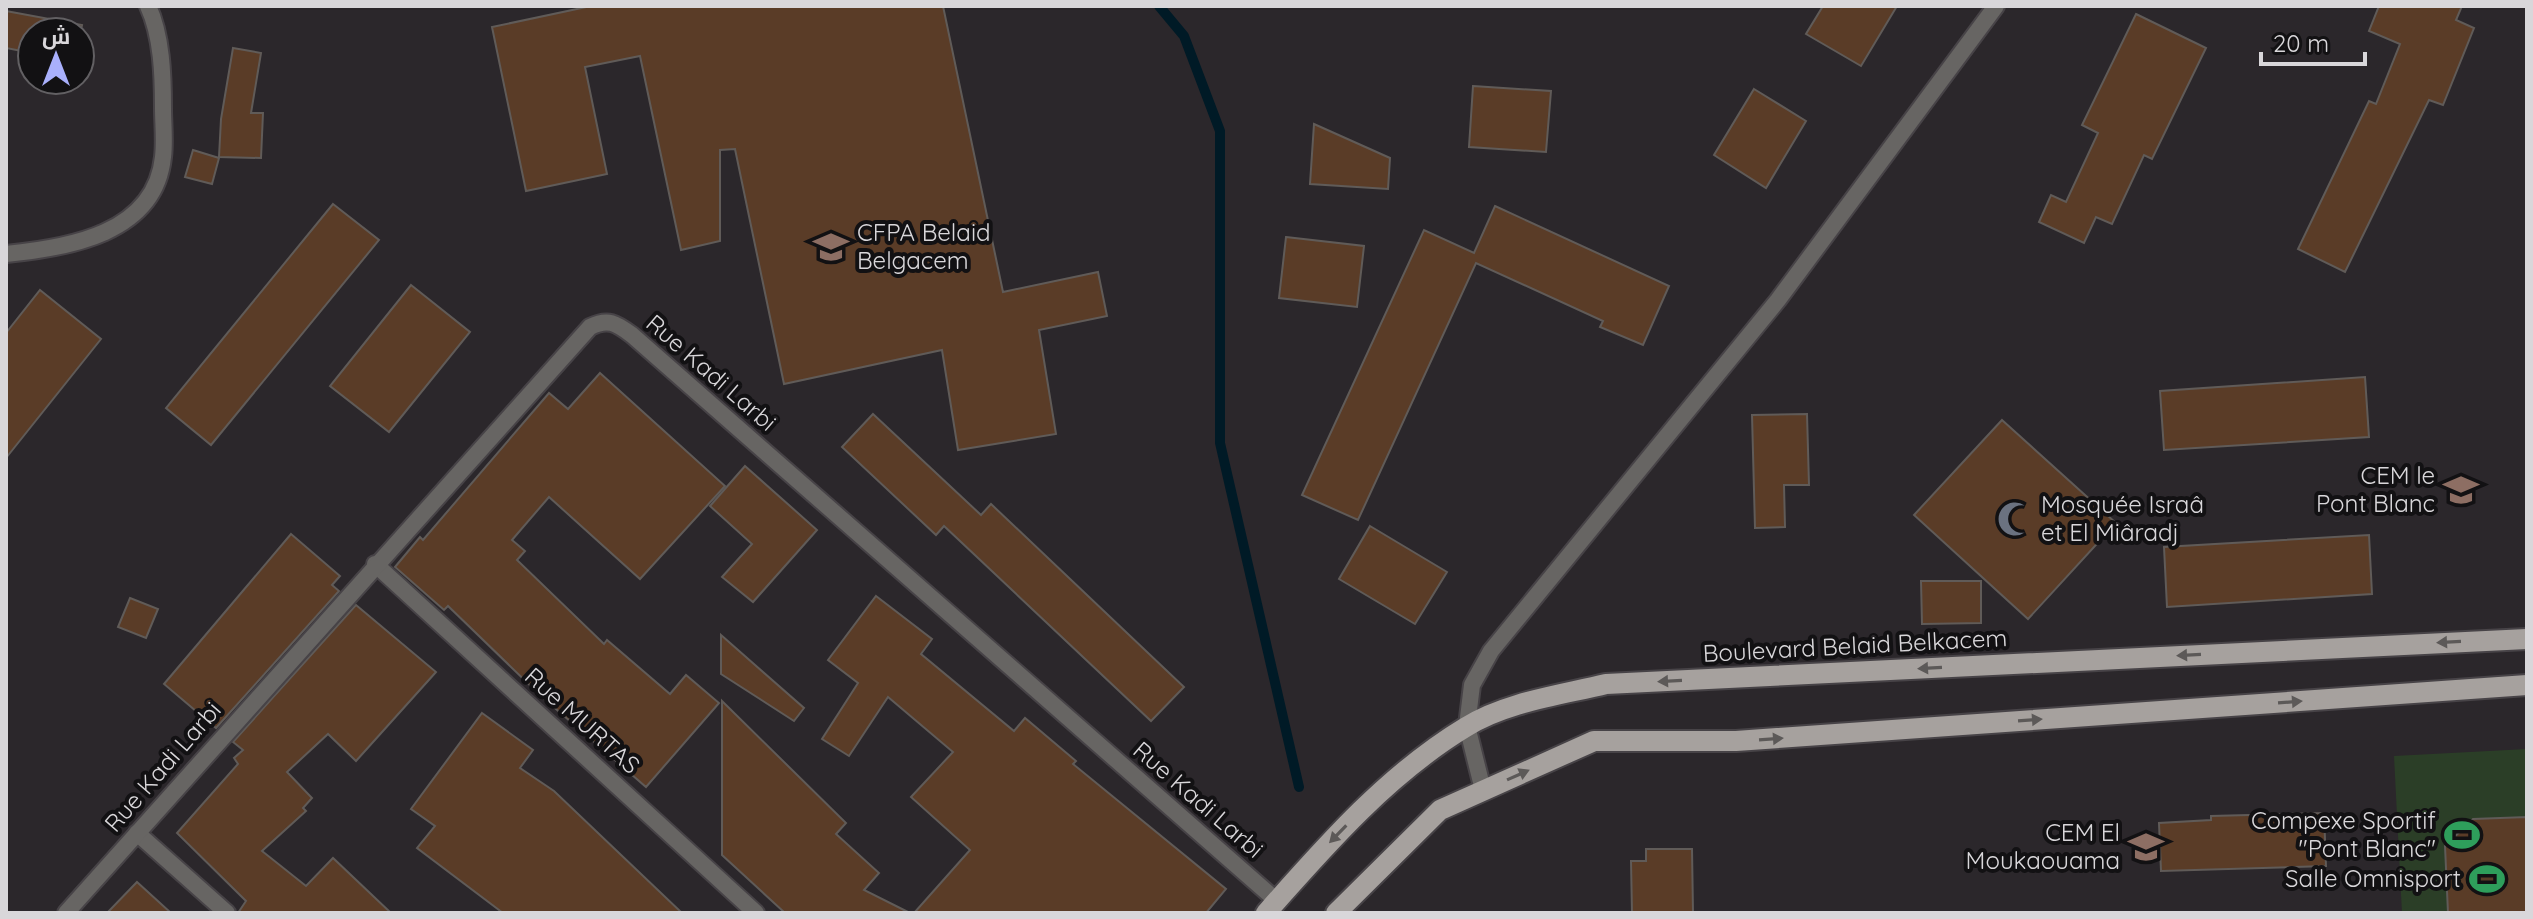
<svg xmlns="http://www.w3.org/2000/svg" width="2533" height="919" viewBox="0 0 2533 919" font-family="Quicksand,Cairo,sans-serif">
<rect width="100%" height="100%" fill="#2b272b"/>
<!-- green -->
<path fill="#2b3e27" d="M2527,749V913H2402L2394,756Z"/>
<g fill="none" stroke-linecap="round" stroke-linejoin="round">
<!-- stream -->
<path stroke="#001a26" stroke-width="10" d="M1159,6L1184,36L1220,131V443L1299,787"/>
</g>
<!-- building -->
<g fill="#5a3c27" stroke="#605b58" stroke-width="2">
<path d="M591,6H943L1003,292L1098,272L1107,316L1039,330L1056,434L958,450L942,350L784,384L735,149L720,150V241L681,250L640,56L585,67L607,174L526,191L492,27Z"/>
<path d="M1823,6H1897L1861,66L1806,34Z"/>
<path d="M2379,6H2462L2456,20L2474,28L2443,105L2429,100L2345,272L2298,249L2369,101L2376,104L2400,44L2369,31Z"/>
<path d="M6,11L82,25L80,35V32H32V53L6,48Z"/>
<path d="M2136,14L2206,48L2152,159L2144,155L2112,224L2096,217L2084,243L2039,222L2051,195L2066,202L2098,133L2082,125Z"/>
<path d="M233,48L261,53L251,113H263L261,158L219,157L221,119Z"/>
<path d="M1473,86L1551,91L1546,152L1469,147Z"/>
<path d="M1754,89L1806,121L1766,188L1714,155Z"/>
<path d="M1314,124L1390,158L1388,189L1310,184Z"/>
<path d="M193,150L219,158L212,184L185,177Z"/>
<path d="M333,204L379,240L211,445L166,408Z"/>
<path d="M1495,206L1669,286L1643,345L1600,327L1603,321L1476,263L1358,520L1302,495L1424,230L1474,253Z"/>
<path d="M1286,237L1364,246L1357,307L1279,298Z"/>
<path d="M411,285L470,332L389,432L330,386Z"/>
<path d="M40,290L101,339L6,458V333Z"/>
<path d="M600,373L725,486L640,579L549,497L512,540L525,551L517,560L604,644L607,640L670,694L686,675L719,703L646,787L541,696L448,606L444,610L395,567L420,537L423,540L549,393L568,409Z"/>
<path d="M2365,377L2369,437L2164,450L2160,391Z"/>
<path d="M873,414L981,515L991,504L1184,687L1151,721L944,526L936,535L842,447Z"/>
<path d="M1807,414L1809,485H1784L1785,527L1755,528L1752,415Z"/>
<path d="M2002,420L2116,523L2028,619L1914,515Z"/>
<path d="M745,466L817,530L753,602L722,577L752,544L710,506Z"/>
<path d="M1370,526L1447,572L1415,624L1339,579Z"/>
<path d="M291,534L340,576L332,585L339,591L216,728L164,684Z"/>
<path d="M2369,535L2372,594L2167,607L2164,547Z"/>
<path d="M1921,581H1981V623L1922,624Z"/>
<path d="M876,596L932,639L921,654L1014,731L1025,718L1076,761L1073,764L1226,889L1206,913H914L970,850L911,797L953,752L888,697L849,756L822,739L858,683L828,660Z"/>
<path d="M130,598L158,609L146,638L118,627Z"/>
<path d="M356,605L436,672L356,761L328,734L287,772L312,798L303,808L306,811L262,851L306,886L333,858L391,913H238L246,901L177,833L238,764L234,758L243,750L233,742Z"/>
<path d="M721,635L804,708L794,721L721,674Z"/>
<path d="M722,701L846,823L836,834L879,873L864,890L910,913H785L722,855Z"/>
<path d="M482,713L533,750L520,768L554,791L682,913H503L417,848L435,826L411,809Z"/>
<path d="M2324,813L2326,866L2161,871L2159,823L2211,820V816Z"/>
<path d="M2527,817V913H2448L2445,846L2473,819Z"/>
<path d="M1646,849H1692L1693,913H1632L1631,861H1646Z"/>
<path d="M137,882L171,913H107Z"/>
</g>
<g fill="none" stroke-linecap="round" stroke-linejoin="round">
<!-- minor casing -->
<g stroke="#474347" stroke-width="20">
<g id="minor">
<path d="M6,254C68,248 155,234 163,157C165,141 163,124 163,108C163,76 162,36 148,6"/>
<path d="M375,564L756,913"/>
<path d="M137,833L227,913"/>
<path d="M66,913L590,327C608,318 616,323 632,335L1277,901"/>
</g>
</g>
<!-- tertiary casing -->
<g stroke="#474347" stroke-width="20">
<path id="tertiary" d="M1483,790L1467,726L1472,685L1491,651L1778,300L1996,6"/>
</g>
<!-- primary casing -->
<g stroke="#474347" stroke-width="24">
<g id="primary">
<path d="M1266,913C1326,845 1388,774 1466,727C1506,702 1561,695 1606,684L2527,639"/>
<path d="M1336,913L1440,810L1594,741H1736L2527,685"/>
</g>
</g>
<!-- minor -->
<use href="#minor" stroke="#676563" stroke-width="16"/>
<!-- tertiary -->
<use href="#tertiary" stroke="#676563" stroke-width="16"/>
<!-- primary -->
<use href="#primary" stroke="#a6a19e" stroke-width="20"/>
</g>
<!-- one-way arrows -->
<defs><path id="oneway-solid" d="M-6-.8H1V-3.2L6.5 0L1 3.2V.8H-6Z" transform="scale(2)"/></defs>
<g fill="#5c5958">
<use href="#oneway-solid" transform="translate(2449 642) rotate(177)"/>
<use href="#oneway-solid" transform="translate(2189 655) rotate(177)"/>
<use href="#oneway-solid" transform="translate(1930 668) rotate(177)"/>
<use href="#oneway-solid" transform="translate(1670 681) rotate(177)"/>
<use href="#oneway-solid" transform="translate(2290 702) rotate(-4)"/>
<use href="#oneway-solid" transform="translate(2030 720) rotate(-4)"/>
<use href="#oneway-solid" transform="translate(1771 739) rotate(-4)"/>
<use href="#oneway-solid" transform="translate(1518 775) rotate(-24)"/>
<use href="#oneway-solid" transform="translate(1338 834) rotate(134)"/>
</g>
<!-- icons -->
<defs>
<g id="university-bare" transform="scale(2.76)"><path d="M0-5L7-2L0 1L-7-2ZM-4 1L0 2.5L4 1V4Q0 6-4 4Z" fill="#8d6e63" stroke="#121113" stroke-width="2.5" paint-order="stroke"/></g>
<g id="school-bare" transform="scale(2.76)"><path d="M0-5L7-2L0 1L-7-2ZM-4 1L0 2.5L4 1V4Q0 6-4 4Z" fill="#8d6e63" stroke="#121113" stroke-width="2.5" paint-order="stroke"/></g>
<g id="mosque-bare" transform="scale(2.76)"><path d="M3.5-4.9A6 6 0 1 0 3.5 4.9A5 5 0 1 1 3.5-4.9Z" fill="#6b7280" stroke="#121113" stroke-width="2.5" paint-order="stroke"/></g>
<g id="stadium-bare" transform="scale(2.76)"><path d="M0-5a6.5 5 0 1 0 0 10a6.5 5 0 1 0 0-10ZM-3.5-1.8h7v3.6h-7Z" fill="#2e9e5b" stroke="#121113" stroke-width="2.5" paint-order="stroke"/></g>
</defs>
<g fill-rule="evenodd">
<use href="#university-bare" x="831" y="247"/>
<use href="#school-bare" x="2461" y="490"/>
<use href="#mosque-bare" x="2015" y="519"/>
<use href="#stadium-bare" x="2462" y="835"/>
<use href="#school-bare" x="2146" y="847"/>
<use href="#stadium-bare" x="2487" y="879"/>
</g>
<g text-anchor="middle" stroke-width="8" stroke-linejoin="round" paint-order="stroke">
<!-- poi labels -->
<g font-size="24" fill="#d9d7da" stroke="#121113" text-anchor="end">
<text x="857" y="241" text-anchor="start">CFPA Belaid<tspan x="857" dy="28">Belgacem</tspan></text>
<text x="2435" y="484">CEM le<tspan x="2435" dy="28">Pont Blanc</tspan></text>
<text x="2041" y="513" text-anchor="start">Mosquée Israâ<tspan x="2041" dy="28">et El Miâradj</tspan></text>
<text x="2436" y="829">Compexe Sportif<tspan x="2436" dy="28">"Pont Blanc"</tspan></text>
<text x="2120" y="841">CEM El<tspan x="2120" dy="28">Moukaouama</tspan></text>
<text x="2461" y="887">Salle Omnisport</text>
</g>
<!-- street labels -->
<g font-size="24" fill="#d9d7da" stroke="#121113">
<text transform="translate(711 373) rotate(41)" y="8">Rue Kadi Larbi</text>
<text transform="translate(1855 646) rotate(-3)" y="8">Boulevard Belaid Belkacem</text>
<text transform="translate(582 721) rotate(42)" y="8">Rue MURTAS</text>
<text transform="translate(163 767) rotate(-49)" y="8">Rue Kadi Larbi</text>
<text transform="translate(1198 800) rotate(41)" y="8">Rue Kadi Larbi</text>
</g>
</g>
<!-- border -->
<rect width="2533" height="919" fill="none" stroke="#d9d7da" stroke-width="16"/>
<!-- north arrow -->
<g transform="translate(56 56)"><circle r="38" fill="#121113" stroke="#626063" stroke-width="2"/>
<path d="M0-6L14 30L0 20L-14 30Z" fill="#a9b0fc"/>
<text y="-12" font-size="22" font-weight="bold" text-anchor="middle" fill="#d9d7da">ش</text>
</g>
<!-- scale -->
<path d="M2261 52v12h104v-12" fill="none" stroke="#d9d7da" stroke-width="4"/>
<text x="2273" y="52" font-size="24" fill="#d9d7da" stroke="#121113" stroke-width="6" paint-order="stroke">20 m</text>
</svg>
